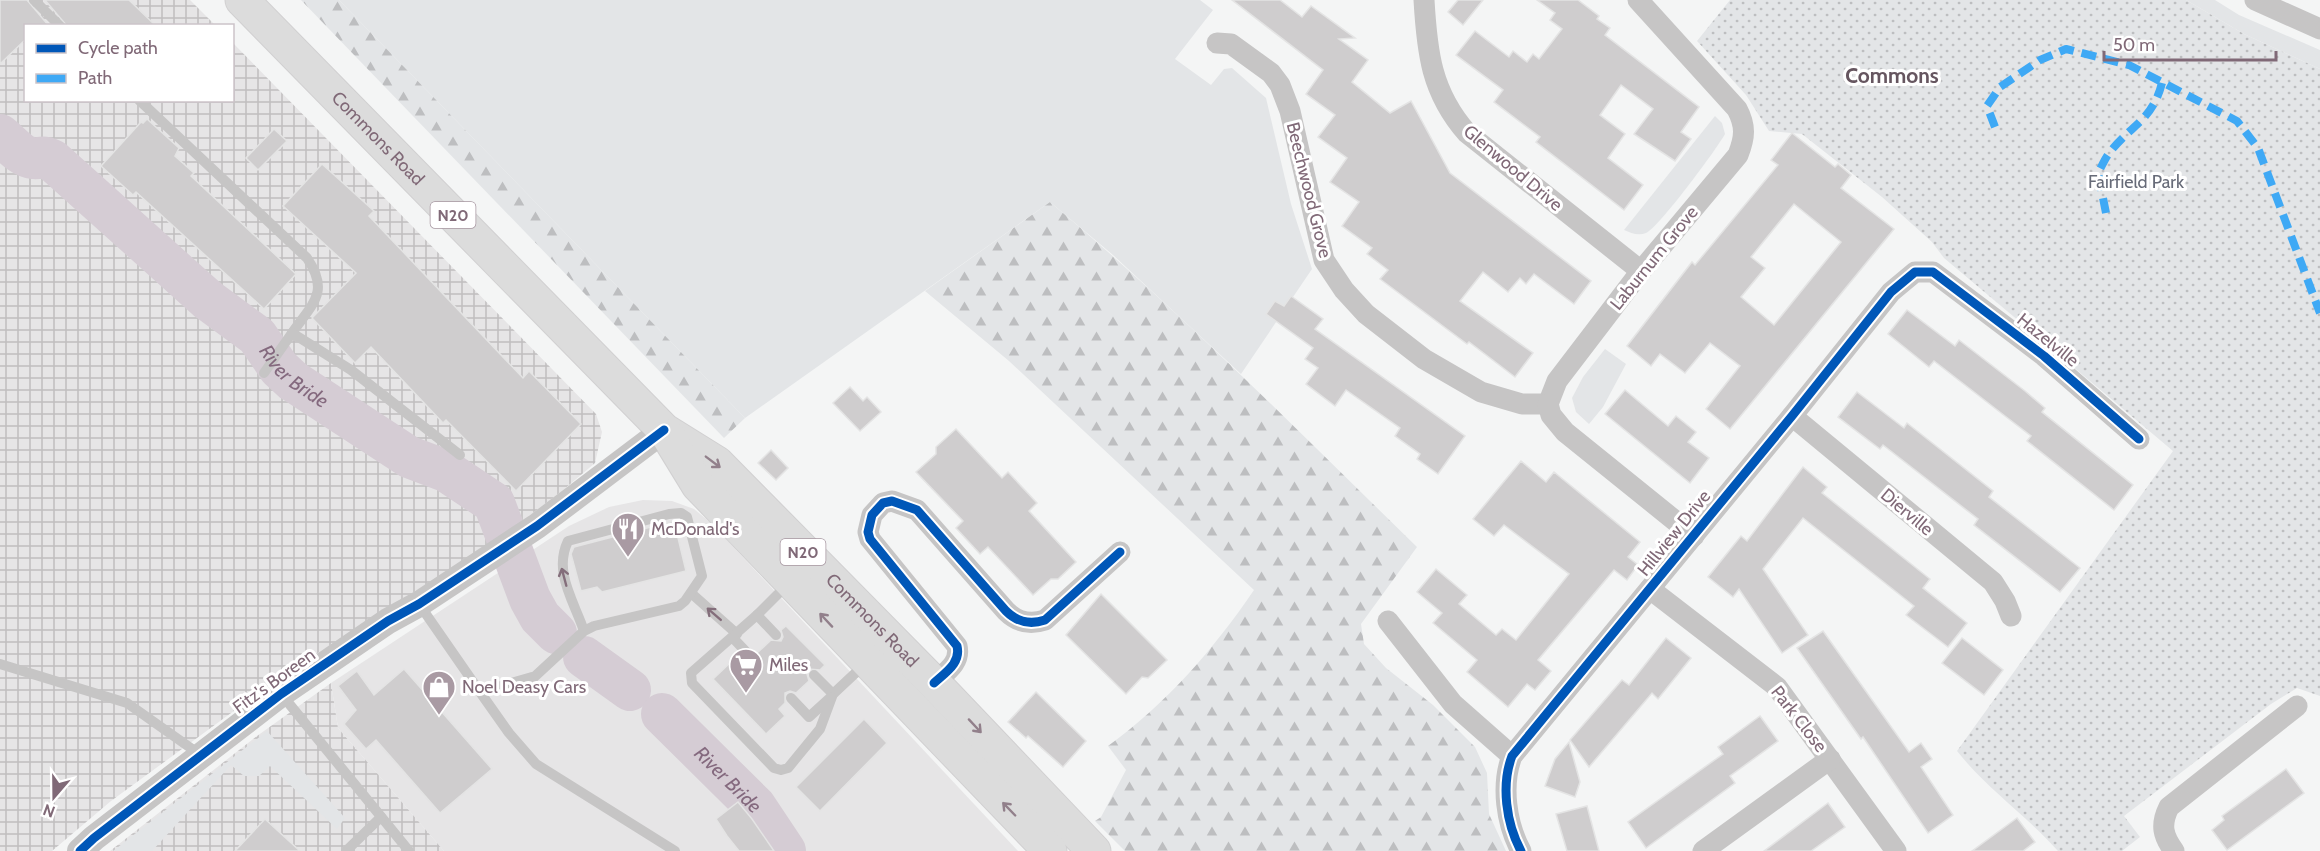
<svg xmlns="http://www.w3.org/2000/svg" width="2320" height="851" viewBox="0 0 2320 851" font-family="Cabin,sans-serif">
<defs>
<pattern id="industrial-grid" width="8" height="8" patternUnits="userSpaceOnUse" patternTransform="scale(1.5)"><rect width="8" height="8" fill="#e6e5e6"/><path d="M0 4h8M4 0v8" fill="none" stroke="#c0bebf"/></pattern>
<pattern id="forest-firs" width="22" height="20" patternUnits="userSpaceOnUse" patternTransform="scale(1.5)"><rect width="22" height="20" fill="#e3e5e7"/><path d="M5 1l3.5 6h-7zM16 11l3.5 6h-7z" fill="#bdbec0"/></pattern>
<pattern id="park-dots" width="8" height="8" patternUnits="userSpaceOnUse" patternTransform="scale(1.5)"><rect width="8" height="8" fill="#e3e5e7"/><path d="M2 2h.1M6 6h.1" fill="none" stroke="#bdbec0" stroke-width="1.8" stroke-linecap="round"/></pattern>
</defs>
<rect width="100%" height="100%" fill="#f4f5f5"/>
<!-- built -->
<path fill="#e6e5e6" d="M643,500L672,501L694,509L711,523L1018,851H444L338,728L331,683L569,526L609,507Z"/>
<!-- industrial -->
<g fill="url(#industrial-grid)">
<path d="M0,0H190L215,25L26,26V100H232L233,43L596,414L602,432L595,463L562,491L500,538L283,675L111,801L52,851H0Z"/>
<path d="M331,683L338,728L444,851H110L257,736Z"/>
</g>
<!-- grass -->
<g fill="#e3e5e7">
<path d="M339,0H1200L1213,10L1175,59L1211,85L1224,69L1232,68L1266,98L1291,204L1312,269L1241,374L1113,255L1050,202L745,418Z"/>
<path d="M2186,0H2215L2239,15L2320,50V69L2244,34Z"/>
<path d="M1715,116L1722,123L1725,134C1716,150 1659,227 1646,233C1638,236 1631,233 1624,230Z"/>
<path d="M1605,349L1626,364L1603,407L1589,424L1576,412L1572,398L1583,377Z"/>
<path d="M267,731L345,818L337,829L270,766L259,776H244L231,765L152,851H113Z"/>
</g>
<!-- forest -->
<g fill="url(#forest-firs)">
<path d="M301,0H339L745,418L724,438Z"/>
<path d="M1050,202C1179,310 1297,430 1417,547L1361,624L1364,644L1386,668L1433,705L1475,747L1487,773L1489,814L1506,851H1125L1095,821L1101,817L1126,770L1108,746C1166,704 1214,649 1254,590L1009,361L925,291Z"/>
</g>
<!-- park -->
<path fill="url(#park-dots)" d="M1730,0H2186L2244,34L2320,69V696L2297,688L2271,704L2124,816L2140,837L2122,851H2058C2026,815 1987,789 1957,751L2173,451L1944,258L1932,242L1882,197L1802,134L1769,131L1746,95L1697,41Z"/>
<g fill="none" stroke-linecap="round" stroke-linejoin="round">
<!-- river -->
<g stroke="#d5ccd4" stroke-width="42">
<path id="s1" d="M0,135C9,142 21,157 33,158C42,159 41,155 52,160L208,300L257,336L279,368L293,381L409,457L446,471L494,503L530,599L540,617L556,633"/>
<path d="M584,657L630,690"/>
<path id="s2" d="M662,714L755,806L785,851"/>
</g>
</g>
<!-- building -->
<g fill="#cfcdce" stroke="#e4e4e4" stroke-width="1.5" fill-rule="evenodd">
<path d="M0,0H27L49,26H26V39L0,64Z"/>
<path d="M45,0H129L156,26H67Z"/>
<path d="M1232,0H1280L1302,17L1311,6L1355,38L1339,39L1368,60L1352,82L1390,113L1411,101L1450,173L1591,281L1574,304L1534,274L1526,284L1520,278L1508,292L1483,272L1460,301L1533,353L1515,377L1469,342L1467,344L1380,279L1388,270L1367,254L1372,248L1342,226L1359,202L1330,182L1347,158L1318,137L1335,115L1306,94L1323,70Z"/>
<path d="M1458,0H1483L1463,25L1448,12Z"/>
<path d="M1537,0H1578L1599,16L1597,19L1610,28L1605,35L1699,107L1681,132L1691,139L1675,161L1634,134L1653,109L1621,85L1600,115L1625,134L1608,158L1643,185L1624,210L1536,142L1540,137L1494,102L1503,90L1456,55L1475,31L1509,57L1513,51L1527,62L1533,54L1539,59L1562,29L1550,20L1555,13Z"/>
<path d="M147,119L179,148L175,156L194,173L191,176L296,274L264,309L136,192L133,195L101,166L141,122L143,123Z"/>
<path d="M274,129L287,141L258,170L246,158Z"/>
<path d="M1792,133L1835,167L1838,164L1851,175L1841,188L1894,229L1730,429L1706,409L1740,366L1710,343L1685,373L1660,354L1651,366L1627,346L1692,262L1695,265L1778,165L1771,160ZM1794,204L1841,242L1774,325L1741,297L1765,268L1751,257Z"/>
<path d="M322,164L374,211L369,216L523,378L529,371L581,424L516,491L446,420L443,423L371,347L355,363L312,318L356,273L283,206Z"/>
<path d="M1291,296L1323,319L1315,329L1465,436L1438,474L1417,459L1420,454L1395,436L1400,428L1346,390L1335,406L1306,384L1318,368L1305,359L1313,348L1266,314L1275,301L1284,306Z"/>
<path d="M1907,310L1955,346L1959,340L2025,391L2045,408L2042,412L2133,485L2114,510L2027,441L2031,436L2005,416L1934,361L1929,367L1888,334Z"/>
<path d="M850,387L863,401L867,397L881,412L860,431L833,403Z"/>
<path d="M1625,390L1668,426L1676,416L1696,432L1688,442L1709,458L1690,483L1605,414Z"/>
<path d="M1857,392L1904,428L1907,423L1993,491L1989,497L2080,568L2060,592L1974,525L1978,519L1883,445L1880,449L1838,417Z"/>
<path d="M956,429L1002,478L1008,472L1037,503L1029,511L1076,562L1058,579H1051L1033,595L988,547L980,554L956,528L963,521L916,472L936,454V447Z"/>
<path d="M771,450L788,468L776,480L758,463Z"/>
<path d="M1521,461L1546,482L1554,472L1640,542L1628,557L1638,565L1627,580L1614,570L1538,660L1551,671L1535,690L1527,684L1508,707L1467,672L1477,660L1433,623L1442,613L1417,592L1436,569L1467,595L1459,604L1496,635L1502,629L1516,640L1569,574L1504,525L1494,536L1473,519Z"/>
<path d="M1803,467L1827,487L1822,493L1930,579L1923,588L1967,623L1948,647L1906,615L1914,606L1803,518L1763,569L1808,635L1782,653L1739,589L1733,597L1708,577L1741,536L1747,541Z"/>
<path d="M674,521L686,571L602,592L597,587L581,591L571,554L574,547Z"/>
<path d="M1101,594L1167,660L1148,678L1142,677L1126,694L1066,635Z"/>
<path d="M786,626L825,665L820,670L809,669L807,674L809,681L796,693L790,691L785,693V703L779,709L785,716L766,734L713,679L732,661L740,669L747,663L757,664L759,660L757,653L771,640L781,641L783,637L781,630Z"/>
<path d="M1823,631L1909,752L1921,743L1932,759L1921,767L1953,815L1928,833L1863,737L1861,739L1797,648Z"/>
<path d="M1666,638L1691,658L1658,699L1652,693L1589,767L1570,740L1622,680L1629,685Z"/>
<path d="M1962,638L2003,670L1984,695L1942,663Z"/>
<path d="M404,669L492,769L440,813L376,740L366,749L344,724L356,710L338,686L357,671L374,695Z"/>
<path d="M1036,692L1086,741L1063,767L1028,736L1026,738L1008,722Z"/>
<path d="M1760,716L1778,741L1730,776L1735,783L1646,848L1628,822L1723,754L1718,747Z"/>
<path d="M864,719L887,743L820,811L796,787Z"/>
<path d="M1569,742L1580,782L1575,797L1545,786L1555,759Z"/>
<path d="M2286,769L2304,793L2227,850L2212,830L2224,820L2222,816Z"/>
<path d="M738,802L752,819L774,851H739L727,836L716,819Z"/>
<path d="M1828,803L1845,827L1811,851H1764Z"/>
<path d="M1587,806L1599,851H1567L1556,814Z"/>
<path d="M2017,818L2035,842L2023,851H1972Z"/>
<path d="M265,819L300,851H235Z"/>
</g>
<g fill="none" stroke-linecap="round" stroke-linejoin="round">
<!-- trunk casing -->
<g stroke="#d1d0d1" stroke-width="35">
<g id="trunk">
<path id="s3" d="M242,0L664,430L717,463L934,683L1094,851"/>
<path d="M668,436L698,485L1050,851"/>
</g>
</g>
<!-- service -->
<g stroke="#c6c5c5" stroke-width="10">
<path d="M34,0L60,26"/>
<path d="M139,100L307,258C330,292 313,303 292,333"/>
<path d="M264,373L292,333L351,370L460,455"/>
<path d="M691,593L737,634"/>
<path d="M419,604L480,692L532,677L531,680L584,631L594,626L679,606L685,601L702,576L687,517L681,513L669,514L568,541C553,572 574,601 584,631"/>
<path d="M757,615L789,583"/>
<path d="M776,635L757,615L691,673L692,683L774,768L781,770L788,768L820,729L833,694"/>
<path d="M733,638L752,658"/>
<path d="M0,664L127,703L202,756"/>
<path d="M814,675L833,694L864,665"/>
<path d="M480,692L509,733L536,764L675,851"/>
<path d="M282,695L409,851"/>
<path d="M791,698L809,717L831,697"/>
<path d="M346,851L381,817"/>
</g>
<!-- minor -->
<g stroke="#c6c5c5" stroke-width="21">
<path d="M1424,0C1427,52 1431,92 1467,133L1641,271"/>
<path d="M2255,0L2320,29"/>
<path d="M1217,43L1231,44L1271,73L1280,85L1290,111L1324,260L1344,290L1366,314L1424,359L1481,392L1522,404H1548"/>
<path d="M1548,404L1557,381L1641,271L1738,155C1745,137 1746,126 1737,109L1638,0"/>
<path d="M1548,404L1551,415L1565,432L1694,536"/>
<path d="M1792,416L1993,582L2005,601L2011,616"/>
<path d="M1650,589L1777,687L1896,851"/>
<path d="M1388,621L1453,704L1512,756"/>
<path d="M934,683C946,672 961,663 957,646L870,539L868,532L872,515L883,503L892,501L917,510L1006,611C1017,622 1030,625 1045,620L1120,552"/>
<path d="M1521,851C1506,823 1501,785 1512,756L1792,416L1891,292L1915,272H1933L2044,356L2139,439"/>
<path d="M1703,851L1830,759"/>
<path d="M2174,851C2163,836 2160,825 2169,807L2297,706"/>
</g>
<!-- tertiary -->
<path stroke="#c6c5c5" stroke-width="26" d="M80,851L94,838L281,694L388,621L419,604L537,526L664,430"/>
<!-- trunk -->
<use href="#trunk" stroke="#dcdcdc" stroke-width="33"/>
<!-- quiet -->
<g stroke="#3fa9f5" stroke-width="8" stroke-dasharray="15 8" stroke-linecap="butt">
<path d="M1995,127L1987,106L2000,87L2040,60L2066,49L2129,65L2237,121L2258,148L2320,313"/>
<path d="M2106,213L2098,173C2102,166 2105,158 2110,152C2131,125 2152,121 2162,83"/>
</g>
<!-- cycleway casing -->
<g stroke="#fff" stroke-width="13">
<g id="cycleway">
<path d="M934,683C946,672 961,663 957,646L870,539L868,532L872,515L883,503L892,501L917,510L1006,611C1017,622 1030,625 1045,620L1120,552"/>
<path d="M80,851L94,838L281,694L388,621L419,604L537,526L664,430"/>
<path d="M1521,851C1506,823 1501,785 1512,756L1792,416L1891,292L1915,272H1933L2044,356L2139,439"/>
</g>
</g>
<!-- cycleway -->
<use href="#cycleway" stroke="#0057b8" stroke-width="9"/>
</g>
<!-- one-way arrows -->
<defs><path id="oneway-shaft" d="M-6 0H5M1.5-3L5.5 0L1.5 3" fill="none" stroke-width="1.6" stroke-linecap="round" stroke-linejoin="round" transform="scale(1.5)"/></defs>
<g stroke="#92808b">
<use href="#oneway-shaft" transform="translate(713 462) rotate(37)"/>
<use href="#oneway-shaft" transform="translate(826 620) rotate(-133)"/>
<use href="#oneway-shaft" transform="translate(975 726) rotate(47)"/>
<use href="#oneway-shaft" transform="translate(1009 809) rotate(-134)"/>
</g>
<g stroke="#846e7b">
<use href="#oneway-shaft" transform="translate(564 577) rotate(-105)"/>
<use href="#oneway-shaft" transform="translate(714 614) rotate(-139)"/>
</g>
<!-- icons -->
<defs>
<g id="restaurant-pin" transform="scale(1.725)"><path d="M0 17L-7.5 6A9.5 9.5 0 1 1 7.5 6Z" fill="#a99aa3" stroke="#fff"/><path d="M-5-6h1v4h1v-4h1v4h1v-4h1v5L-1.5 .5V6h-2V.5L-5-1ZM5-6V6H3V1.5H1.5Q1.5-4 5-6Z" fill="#fff"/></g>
<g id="supermarket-pin" transform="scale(1.725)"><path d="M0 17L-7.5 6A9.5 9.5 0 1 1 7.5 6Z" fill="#a99aa3" stroke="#fff"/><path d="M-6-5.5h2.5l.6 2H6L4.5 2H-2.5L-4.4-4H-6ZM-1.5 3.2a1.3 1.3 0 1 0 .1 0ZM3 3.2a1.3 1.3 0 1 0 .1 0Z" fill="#fff"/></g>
<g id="shop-pin" transform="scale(1.725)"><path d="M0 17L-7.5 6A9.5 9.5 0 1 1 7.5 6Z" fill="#a99aa3" stroke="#fff"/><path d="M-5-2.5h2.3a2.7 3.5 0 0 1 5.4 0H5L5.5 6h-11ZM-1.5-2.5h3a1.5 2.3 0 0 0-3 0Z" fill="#fff"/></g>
</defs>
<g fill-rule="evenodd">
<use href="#restaurant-pin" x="628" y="529"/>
<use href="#supermarket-pin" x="746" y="665"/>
<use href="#shop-pin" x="439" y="687"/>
</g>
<g text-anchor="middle" stroke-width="6" stroke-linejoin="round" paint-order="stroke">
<!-- shield labels -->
<g fill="#fff" stroke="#a696a0" stroke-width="1.5">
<rect x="430.5" y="202" width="45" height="26" rx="4.5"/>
<rect x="780.5" y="539" width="45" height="26" rx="4.5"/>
</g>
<g font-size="16" font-weight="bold" fill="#806977">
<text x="453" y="221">N20</text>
<text x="803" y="558">N20</text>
</g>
<!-- street labels -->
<g font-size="18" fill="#806977" stroke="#fff">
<text dy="6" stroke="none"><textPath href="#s3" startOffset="194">Commons Road</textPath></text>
<text transform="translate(1513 168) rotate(40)" y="6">Glenwood Drive</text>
<text transform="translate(1309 190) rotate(76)" y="6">Beechwood Grove</text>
<text transform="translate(1654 258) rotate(-51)" y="6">Laburnum Grove</text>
<text transform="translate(2048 340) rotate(39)" y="6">Hazelville</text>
<text transform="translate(1907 512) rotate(40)" y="6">Dierville</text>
<text transform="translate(1674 533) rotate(-51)" y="6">Hillview Drive</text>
<text dy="6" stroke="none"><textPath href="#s3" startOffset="886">Commons Road</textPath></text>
<text transform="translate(274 681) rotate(-36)" y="6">Fitz's Boreen</text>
<text transform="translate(1799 719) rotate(52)" y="6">Park Close</text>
</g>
<!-- park labels -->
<g font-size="18" fill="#676b78" stroke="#fff">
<text x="2136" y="188">Fairfield Park</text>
</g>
<!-- poi labels -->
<g font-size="18" fill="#806977" stroke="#fff" text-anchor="start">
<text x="651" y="535">McDonald's</text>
<text x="769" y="671">Miles</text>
<text x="462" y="693">Noel Deasy Cars</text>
</g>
<!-- water labels -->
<g font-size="20" font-style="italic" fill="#84697e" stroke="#fff">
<text dy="7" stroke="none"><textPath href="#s1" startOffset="386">River Bride</textPath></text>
<text dy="7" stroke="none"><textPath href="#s2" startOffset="93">River Bride</textPath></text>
</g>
<!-- quarter labels -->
<g font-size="21" font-weight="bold" fill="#665660" stroke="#fff">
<text x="1892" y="83">Commons</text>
</g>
</g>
<!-- legend -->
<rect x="24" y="24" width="210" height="78" fill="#ffffff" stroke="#ccc3c9" stroke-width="1.5"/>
<rect x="36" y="44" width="30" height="9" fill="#0057b8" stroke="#ccc3c9" stroke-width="1.5"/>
<text x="78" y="54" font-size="18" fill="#806977">Cycle path</text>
<rect x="36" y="74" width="30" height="9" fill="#3fa9f5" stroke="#ccc3c9" stroke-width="1.5"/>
<text x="78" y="84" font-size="18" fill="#806977">Path</text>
<!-- north arrow -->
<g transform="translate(54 797) rotate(200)" stroke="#ffffff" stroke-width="4.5" paint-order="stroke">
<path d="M0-4.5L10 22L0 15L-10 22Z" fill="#806977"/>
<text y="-9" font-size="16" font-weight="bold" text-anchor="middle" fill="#806977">N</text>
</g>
<!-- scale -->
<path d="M2104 51v9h172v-9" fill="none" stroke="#806977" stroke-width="3"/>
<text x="2113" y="51" font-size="18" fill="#806977" stroke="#ffffff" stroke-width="4.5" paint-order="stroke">50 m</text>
</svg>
